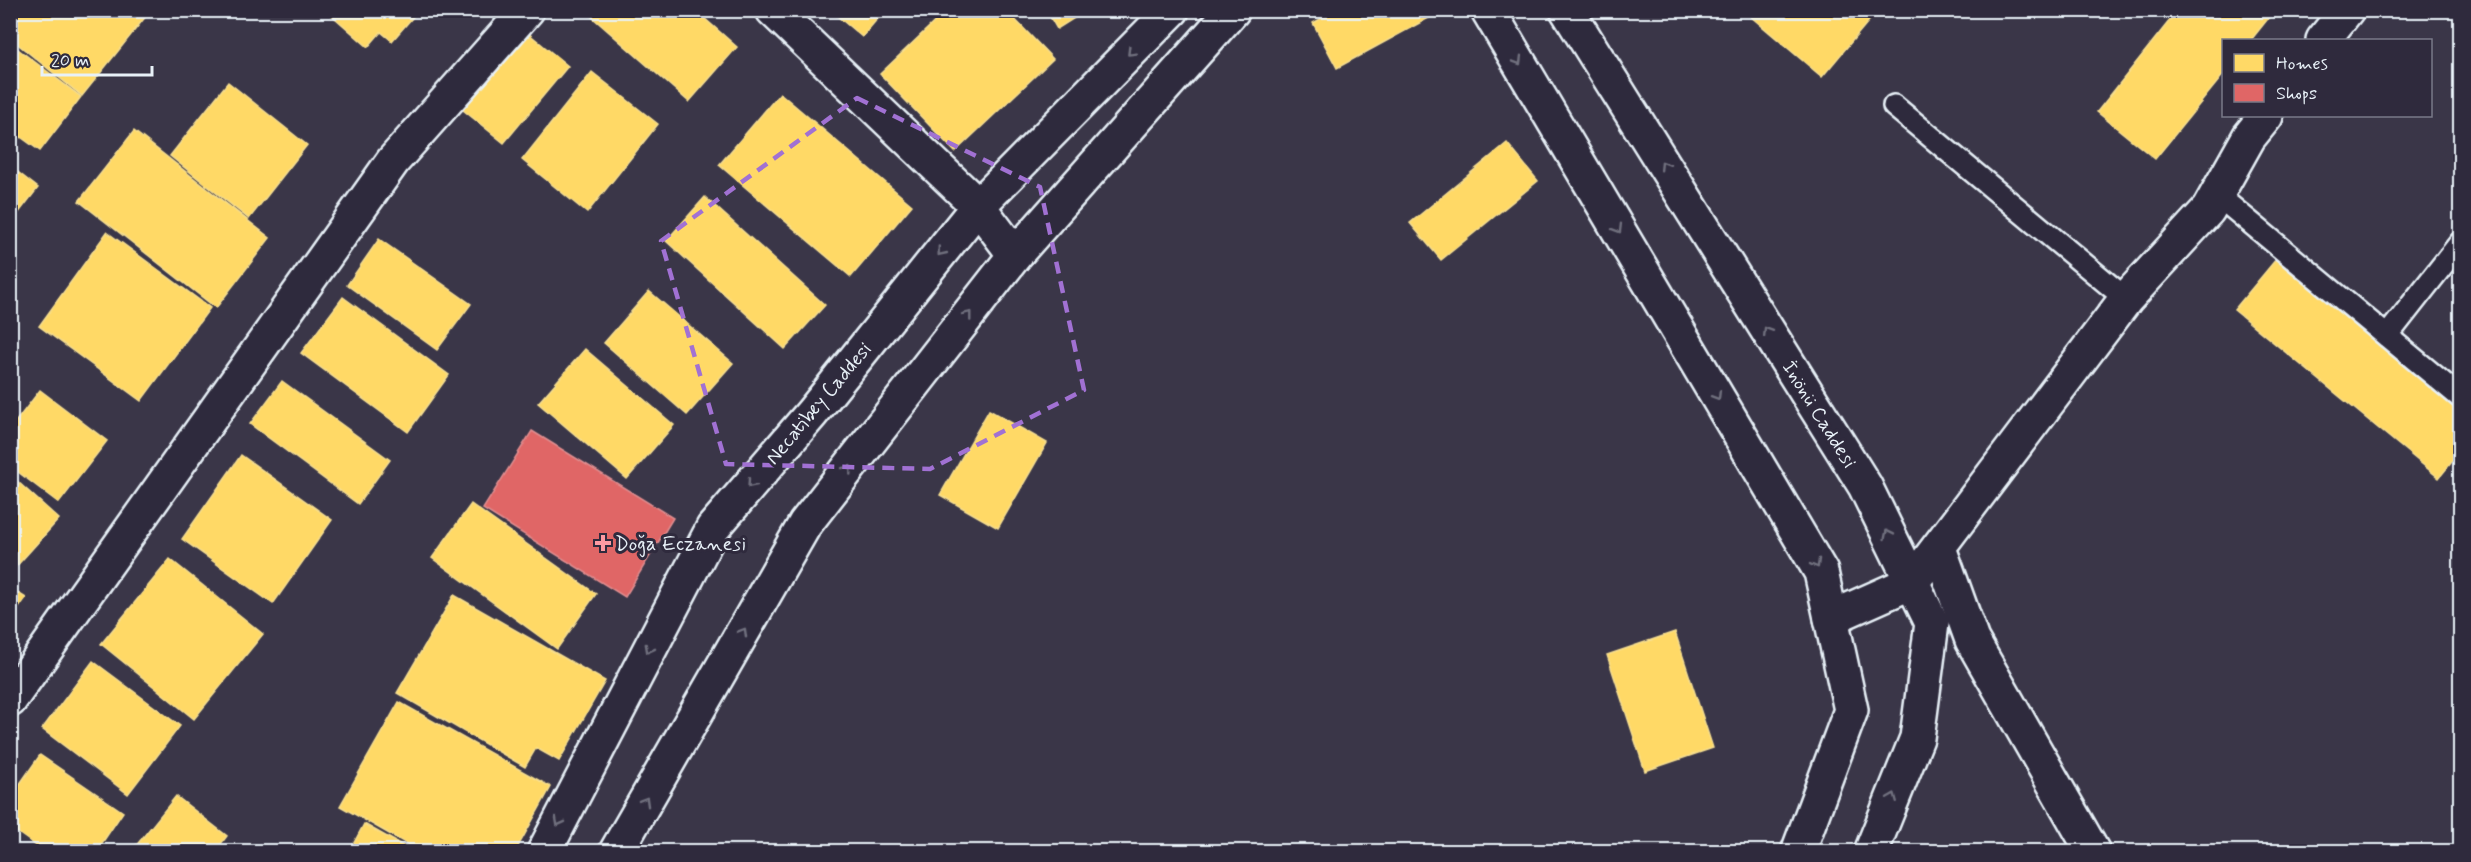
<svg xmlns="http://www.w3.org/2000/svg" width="2471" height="862" viewBox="0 0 2471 862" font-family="Mynerve,sans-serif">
<rect width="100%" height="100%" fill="#3a3648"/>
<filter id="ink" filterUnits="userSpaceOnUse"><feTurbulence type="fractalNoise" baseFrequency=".0167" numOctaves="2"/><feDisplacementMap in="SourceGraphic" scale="12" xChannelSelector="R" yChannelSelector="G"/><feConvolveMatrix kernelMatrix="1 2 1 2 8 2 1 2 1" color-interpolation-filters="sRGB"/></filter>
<g filter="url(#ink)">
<!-- homes -->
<g fill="#ffd966" stroke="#f8e092" stroke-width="1.5">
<path d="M10,10H151L82,96L10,38Z"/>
<path d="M326,10H419L392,41L381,32L368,47Z"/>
<path d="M584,10H695L737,47L689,102Z"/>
<path d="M830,10H885L862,37Z"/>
<path d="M947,10H1006L1053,59L955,152L880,74Z"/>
<path d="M1046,10H1087L1057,29Z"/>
<path d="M1336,10H1436L1438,13L1337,68L1313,23Z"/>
<path d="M1743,10H1878L1822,77Z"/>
<path d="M2178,10H2275L2251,40H2224V74L2155,159L2097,112Z"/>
<path d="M522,28L568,66L504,143L458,106Z"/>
<path d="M10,43L81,97L40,151L10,129Z"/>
<path d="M592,72L658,124L587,213L522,160Z"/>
<path d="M228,82L307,145L249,219L170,156Z"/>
<path d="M780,93L912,205L851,277L719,165Z"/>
<path d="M134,131L270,238L216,308L79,201Z"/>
<path d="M1507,143L1538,181L1441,260L1410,223Z"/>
<path d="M10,166L38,188L10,224Z"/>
<path d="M705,197L825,305L785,349L666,241Z"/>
<path d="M107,232L210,308L141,401L39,326Z"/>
<path d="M379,239L471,304L437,350L347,285Z"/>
<path d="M2277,258L2460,408V452L2439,478L2234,310Z"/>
<path d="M649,291L733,363L687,415L604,343Z"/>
<path d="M343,297L449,375L408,432L301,353Z"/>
<path d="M585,349L674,425L627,479L538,403Z"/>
<path d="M282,381L390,460L358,504L250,424Z"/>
<path d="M40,390L107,441L59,503L10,466V429Z"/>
<path d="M989,410L1047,443L998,528L940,495Z"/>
<path d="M241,455L332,520L273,604L182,539Z"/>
<path d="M17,481L59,519L12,571L10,488Z"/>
<path d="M471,504L596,594L557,649L432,558Z"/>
<path d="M170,559L263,634L194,719L101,644Z"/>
<path d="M10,588L26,598L10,620Z"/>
<path d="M454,595L605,681L559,761L536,748L525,767L397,693Z"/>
<path d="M1675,632L1713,748L1645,771L1607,655Z"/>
<path d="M93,661L180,726L128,794L42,729Z"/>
<path d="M399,702L551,787L515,852H421L340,806Z"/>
<path d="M40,755L123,812L96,852H45L10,827V798Z"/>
<path d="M176,796L227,836L215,852H131Z"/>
<path d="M364,824L414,852H349Z"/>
</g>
<!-- shops -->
<path fill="#e06666" stroke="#e29092" stroke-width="1.5" d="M532,431L673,518L625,597L483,509Z"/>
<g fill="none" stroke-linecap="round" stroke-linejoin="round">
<!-- lane casing -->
<g stroke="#e8f1f8" stroke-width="26">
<g id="lane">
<path d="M1894,106L2126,299"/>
<path d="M2216,194L2460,397"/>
<path d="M2387,336L2460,243"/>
</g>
</g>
<!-- street casing -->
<g stroke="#e8f1f8" stroke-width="38">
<g id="street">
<path d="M773,10L978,206"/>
<path d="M2323,40L2347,10"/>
<path d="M1939,548L1972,640L2093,852"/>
<path d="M1831,618L1912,582L2126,299L2208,210L2249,137L2266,116"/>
<path d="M10,700L393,161L527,10"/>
</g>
</g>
<!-- secondary casing -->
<g stroke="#e8f1f8" stroke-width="38">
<g id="secondary">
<path d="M1488,10L1821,572L1851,710L1798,852"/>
<path d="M1567,10L1865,486L1932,623L1917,738L1871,852"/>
<path d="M978,206L1015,255"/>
<path d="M544,852L713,528L812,413L978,206L1172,10"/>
<path d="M616,852L805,524L1015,255L1233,10"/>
</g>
</g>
<!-- lane -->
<use href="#lane" stroke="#2f2a3d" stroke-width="21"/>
<!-- street -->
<use href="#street" stroke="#2f2a3d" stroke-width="33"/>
<!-- secondary -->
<use href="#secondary" stroke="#2f2a3d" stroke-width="33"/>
</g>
<!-- one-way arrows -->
<defs><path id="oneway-chevron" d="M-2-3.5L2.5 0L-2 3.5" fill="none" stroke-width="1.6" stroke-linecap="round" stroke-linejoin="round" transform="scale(1.5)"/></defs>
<g stroke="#70707e">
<use href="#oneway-chevron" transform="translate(1131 52) rotate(135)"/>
<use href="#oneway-chevron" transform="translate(1518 61) rotate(59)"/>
<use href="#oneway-chevron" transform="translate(1664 165) rotate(-122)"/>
<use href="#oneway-chevron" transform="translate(1618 229) rotate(59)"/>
<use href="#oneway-chevron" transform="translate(941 252) rotate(129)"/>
<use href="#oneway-chevron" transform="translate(968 315) rotate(-52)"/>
<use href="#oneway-chevron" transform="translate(1767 331) rotate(-122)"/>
<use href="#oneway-chevron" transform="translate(1717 396) rotate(59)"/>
<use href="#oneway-chevron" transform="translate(848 469) rotate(-52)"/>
<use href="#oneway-chevron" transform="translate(751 484) rotate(131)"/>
<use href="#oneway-chevron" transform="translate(1888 534) rotate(-116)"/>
<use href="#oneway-chevron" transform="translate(1816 564) rotate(60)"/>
<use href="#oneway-chevron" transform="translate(743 632) rotate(-60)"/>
<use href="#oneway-chevron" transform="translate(649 649) rotate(118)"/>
<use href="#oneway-chevron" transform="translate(1893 797) rotate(-68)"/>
<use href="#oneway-chevron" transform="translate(645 801) rotate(-60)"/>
<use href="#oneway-chevron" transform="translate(559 822) rotate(118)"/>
</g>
</g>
<!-- marked area -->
<path fill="none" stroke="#a171d3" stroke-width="4.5" stroke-dasharray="12 8" stroke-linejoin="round" d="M857,98L1040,187L1084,390L930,469L726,464L661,241Z"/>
<!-- markers -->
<path fill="#ff9aa2" stroke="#2f2a3d" stroke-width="2" d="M600 534h6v6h6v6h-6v6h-6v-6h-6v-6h6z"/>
<g text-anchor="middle" stroke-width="6" stroke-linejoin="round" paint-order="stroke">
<!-- street labels -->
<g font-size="20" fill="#e8f1f8" stroke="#2f2a3d">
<text transform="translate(818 403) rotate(-50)" y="7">Necatibey Caddesi</text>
<text transform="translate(1820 414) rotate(58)" y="7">İnönü Caddesi</text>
</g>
<!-- poi labels -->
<g font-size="20" fill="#e8f1f8" stroke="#2f2a3d" text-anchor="start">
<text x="615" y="550">Doğa Eczanesi</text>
</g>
</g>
<!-- margin -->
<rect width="2471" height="862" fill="none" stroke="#2f2a3d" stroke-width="36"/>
<rect x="18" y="18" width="2435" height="826" fill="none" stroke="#e8f1f8" stroke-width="2" filter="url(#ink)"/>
<!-- legend -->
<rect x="2222" y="39" width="210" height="78" fill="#2f2a3d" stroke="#797a88" stroke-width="1.5"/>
<rect x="2234" y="54" width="30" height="18" fill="#ffd966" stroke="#797a88" stroke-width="1.5"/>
<text x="2276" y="69" font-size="18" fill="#e8f1f8">Homes</text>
<rect x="2234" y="84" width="30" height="18" fill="#e06666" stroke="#797a88" stroke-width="1.5"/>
<text x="2276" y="99" font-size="18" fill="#e8f1f8">Shops</text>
<!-- scale -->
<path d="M42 66v9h110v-9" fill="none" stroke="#e8f1f8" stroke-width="3"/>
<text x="51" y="66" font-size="18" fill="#e8f1f8" stroke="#2f2a3d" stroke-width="4.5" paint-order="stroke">20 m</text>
</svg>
